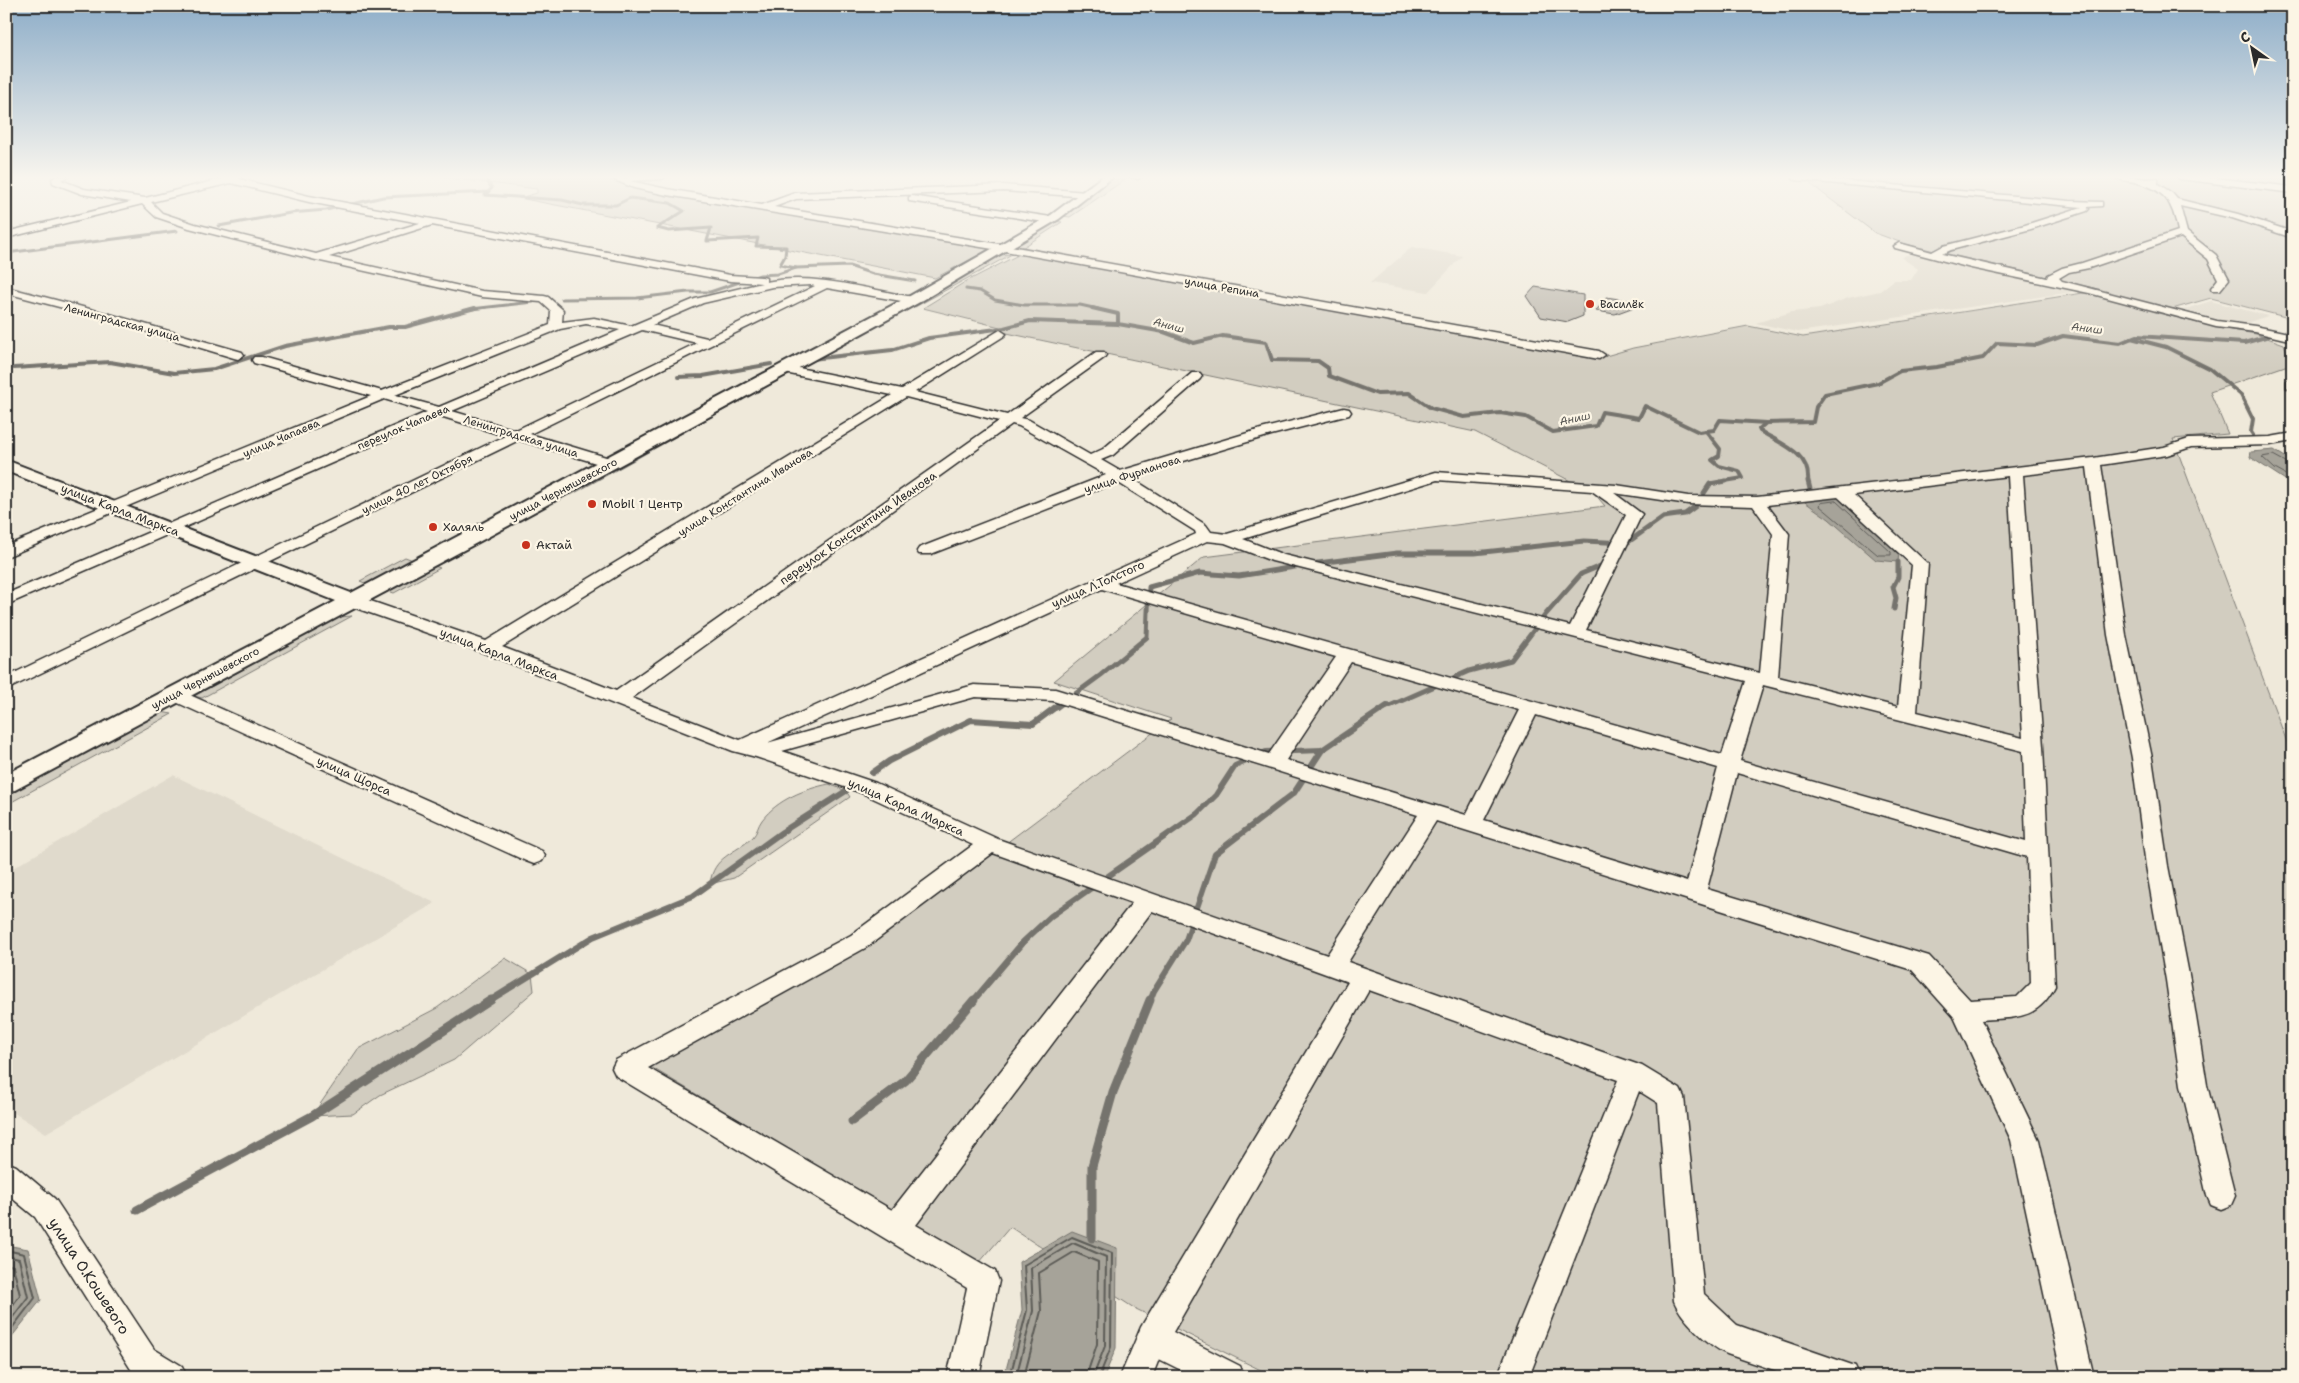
<svg xmlns="http://www.w3.org/2000/svg" width="2299" height="1383" viewBox="0 0 2299 1383" font-family="'Shantell Sans',sans-serif">
<rect width="100%" height="100%" fill="#efe9da"/>
<filter id="ink" filterUnits="userSpaceOnUse"><feTurbulence type="fractalNoise" baseFrequency=".02" numOctaves="2"/><feDisplacementMap in="SourceGraphic" scale="10" xChannelSelector="R" yChannelSelector="G"/><feConvolveMatrix kernelMatrix="1 2 1 2 8 2 1 2 1" color-interpolation-filters="sRGB"/></filter>
<g filter="url(#ink)">
<!-- built -->
<g fill="#e0dacc">
<path d="M1412,247L1462,256L1428,292L1370,283Z"/>
<path d="M1906,255H1919L2038,281L2073,292L1798,332L1756,323L1792,312L1820,309L1848,298L1880,291L1894,280H1911L1918,269L1902,258Z"/>
<path d="M2211,301L2268,316L2239,325L2183,310Z"/>
<path d="M173,775L435,903L46,1133L6,1108V872Z"/>
</g>
<!-- green -->
<g fill="#d2cdc0" stroke="#7e7c76">
<path d="M444,176H598L630,187L990,249L935,278L519,198L537,193V189L448,178Z"/>
<path d="M1800,176H2293V319L2211,298L2158,313L2219,328L2256,334L2284,344L2291,364L2210,392L2228,434L2173,439L2293,758V1377H1275L1134,1308L1010,1227L979,1263L649,1066L868,947L1171,719L1054,681L1204,557L1605,506L1594,493L1475,432L1002,332L1000,327L923,308L965,282L1020,254L1599,358L1633,348L1748,326L1803,337L2102,290L1905,244L1875,233Z"/>
<path d="M1112,179H1126L1070,217L1062,216Z"/>
<path d="M1054,221L1062,222L1019,250L1013,248Z"/>
<path d="M1012,254L915,307L913,305L1001,255Z"/>
<path d="M781,376H785L571,495L569,494V491Z"/>
<path d="M405,557L413,560L367,584L360,581Z"/>
<path d="M432,565L440,568L394,593L385,590Z"/>
<path d="M352,616L202,698L194,696L339,617Z"/>
<path d="M161,712L172,714L6,805V795Z"/>
<path d="M829,784L846,791L850,797L734,878L710,884C713,856 735,854 753,837C757,833 758,825 762,820C778,799 805,789 829,784Z"/>
<path d="M505,958L532,974L534,991L454,1060L380,1095L353,1114L312,1116L358,1049L437,1008Z"/>
</g>
<!-- water -->
<g fill="#a6a399" stroke="#75736d">
<path d="M2274,450L2293,462V485L2250,457L2251,452Z"/>
<path d="M1837,496L1899,552L1898,562L1876,560L1829,519L1802,500Z"/>
<path d="M1072,1231L1117,1248L1116,1348L1104,1377H1004L1022,1310L1019,1262Z"/>
<path d="M6,1245L28,1249L41,1300L6,1344Z"/>
</g>
<g fill="none" stroke-linecap="round" stroke-linejoin="round">
<!-- shore-far1 -->
<g stroke="#5c5b57" stroke-width="1">
<path d="M2293,466L2273,455L2262,457L2275,469L2293,479"/>
<path d="M1836,501L1891,552V555H1878L1820,506L1821,503Z"/>
</g>
<!-- shore -->
<g stroke="#5c5b57" stroke-width="2">
<path d="M6,1250L24,1254L35,1298L6,1336"/>
<path d="M6,1256L19,1259L28,1297L6,1326"/>
<path d="M6,1264L13,1266L20,1295L6,1314"/>
<path d="M1010,1377L1027,1310L1024,1265L1072,1237L1112,1253L1111,1347L1099,1377"/>
<path d="M1016,1377L1033,1311L1031,1268L1073,1243L1106,1257L1105,1346L1093,1377"/>
<path d="M1024,1377L1041,1311L1039,1273L1074,1252L1098,1262L1097,1344L1086,1377"/>
</g>
<!-- stream-far4 -->
<g stroke="#75736d" stroke-width="3">
<path d="M494,176L486,180L492,188L485,195L562,200L583,205H616L630,198L670,203L684,211L657,228L669,231L711,228L707,241L758,238L756,246L786,247L785,256L780,265L796,268L849,266L873,274L915,281"/>
<path d="M219,226L290,213L326,210L383,197L488,192"/>
<path d="M6,253L177,231"/>
<path d="M966,289L980,291L995,300L1024,305H1080L1098,309"/>
<path d="M562,299L637,298L688,292H710L760,275L778,274L796,268"/>
<path d="M471,309L533,302"/>
</g>
<!-- stream-far3 -->
<g stroke="#75736d" stroke-width="4">
<path d="M1092,308L1118,314V324L1164,332L1194,343L1223,336L1266,342L1272,360L1318,361L1328,368L1329,376L1377,394L1409,393L1431,408L1464,417L1500,413L1526,417L1553,432L1596,426L1602,412L1639,418L1645,406L1699,432L1714,430L1720,420L1766,423L1813,422L1816,407L1825,394L1878,383L1900,371L1937,367L1983,358L1997,343L2037,345L2063,336L2120,343L2137,336L2244,343L2269,336"/>
<path d="M2289,332L2293,331"/>
<path d="M2131,338L2166,347L2210,369L2241,395L2253,419L2251,432L2253,435"/>
<path d="M812,359L892,350L929,338L1004,328L1030,321L1118,324"/>
<path d="M14,368L110,362L174,373L214,369L285,346L389,327H405L475,308"/>
<path d="M678,377L703,376L771,364"/>
<path d="M1766,423L1759,429L1760,431C1781,444 1811,453 1808,482"/>
<path d="M1706,431L1720,449L1719,456L1712,460L1719,466L1739,471L1743,478L1719,482"/>
</g>
<!-- stream-far2 -->
<g stroke="#75736d" stroke-width="5">
<path d="M1808,481L1810,489"/>
<path d="M1704,493L1710,484L1726,481"/>
<path d="M1310,564L1397,553H1475L1584,541L1627,543L1663,517L1685,514L1696,506"/>
<path d="M1894,609L1896,598L1893,587L1898,577V562"/>
<path d="M1056,708L1101,675L1147,637L1149,587L1200,573L1239,576L1301,566"/>
<path d="M1385,708L1469,671L1511,660L1546,614L1581,574L1605,564"/>
</g>
<!-- stream-far1 -->
<g stroke="#75736d" stroke-width="6">
<path d="M872,773L889,761L971,720L1033,724L1057,706"/>
<path d="M489,1001L593,937L693,896L782,832L846,791"/>
<path d="M973,1001L1023,942L1051,916L1197,814L1216,795L1235,766L1266,752L1322,750"/>
<path d="M1150,1001L1154,991L1186,940L1215,854L1294,793L1322,750L1387,706"/>
</g>
<!-- stream -->
<g stroke="#75736d" stroke-width="9">
<path d="M852,1121L905,1081L974,1000"/>
<path d="M137,1210L312,1116L491,1000"/>
<path d="M1092,1238V1166L1113,1092L1150,1000"/>
</g>
</g>
<!-- building -->
<g fill="#bcb7ac" stroke="#2b2b2b">
<path d="M1535,287L1583,295V316L1568,322L1541,317L1527,296Z"/>
<path d="M1606,297L1645,303L1615,314L1596,311Z"/>
</g>
<g fill="none" stroke-linecap="round" stroke-linejoin="round">
<!-- minor casing -->
<g stroke="#2b2b2b" stroke-width="3">
<g id="minor">
<path d="M57,176H69L61,180L84,189L145,198L233,176H243L239,179L309,196L730,275L762,277L766,278V282C812,272 866,289 913,297L919,300L913,303L827,288L530,434L616,460L618,463L616,466H606L519,440L6,690V677L505,436L440,416L6,605V594L427,412L384,399L6,557V546L371,396L254,363L252,360L254,357H262L382,391L550,325L551,311L541,302L482,297L316,260L189,228L156,217L142,204L6,238V232L131,202L82,194L53,183L52,179ZM231,183L309,202L420,223L316,254L195,224L162,213L151,202ZM432,225L730,281L762,283L695,299L631,326L594,318L562,322L563,310L548,297L544,296L482,291L329,257ZM811,285L815,286L707,338L652,325L703,303L772,287ZM586,324L620,330L439,407L395,395L560,329ZM642,330L697,343L516,430L452,411Z"/>
<path d="M606,176H617L625,179L628,176H666L662,179L630,181L667,189L762,205L795,193L1004,185L1086,192L1089,193V197L1004,191L796,199L774,207L1005,245L1599,351L1605,355L1599,359L1005,251L667,195L634,188Z"/>
<path d="M1128,176H1142L1138,179Z"/>
<path d="M1793,176L2070,201L2102,202V206L2086,207L2089,209L2087,211L2031,229L1951,250L1942,254L2047,278L2048,275L2062,268L2082,263L2178,231C2173,203 2165,189 2135,182C2128,181 2118,180 2113,176H2128L2146,179L2158,178V184L2172,193L2177,199L2238,214L2293,232V238L2232,218L2180,206L2187,232L2216,255L2229,279L2220,290H2212L2211,288L2218,279L2208,259L2181,237L2089,268L2069,272L2059,278L2062,281L2217,321L2255,326L2293,334V341L2255,332L2216,327L2089,293L1971,268L1895,248L1894,246L1899,243L1932,252L1943,246L2025,225L2082,207L1796,180L1793,179Z"/>
<path d="M2176,176H2198L2293,187V193L2180,179Z"/>
<path d="M912,196L1051,217L1056,220L1051,223L909,201V197Z"/>
<path d="M6,287L113,315L242,352L244,355L238,359L234,358L105,319L6,293Z"/>
<path d="M1000,330L1006,334L1004,336L915,392L1007,415L1096,352H1104L1106,355L1104,358L1020,418L1029,420L1090,455L1103,449L1192,373H1200L1202,376L1200,379L1113,455L1101,460L1120,471L1261,429L1344,408L1349,409L1351,412L1349,415L1271,435L1130,477L1206,525L1211,532L1227,534L1436,472L1616,485L1688,496L1757,497L2093,458L2164,447L2189,439L2270,437L2293,433V441L2270,445L2191,447L2167,455L2101,465L2126,635L2152,758L2168,866L2190,980L2207,1085L2235,1196L2231,1205L2221,1209L2211,1205L2207,1196L2181,1085L2166,980L2146,866L2132,758L2108,635L2087,467L2023,475L2043,747L2055,986C2037,1021 2015,1017 1981,1020L2039,1140L2094,1377H2062L2011,1140L1954,1017L1912,970L1436,821L1348,962L1642,1066L1680,1089L1684,1097L1704,1294L1737,1325L1855,1366L1860,1377H1795L1727,1354C1709,1346 1681,1319 1674,1301L1658,1103L1639,1091L1529,1377H1497L1618,1080L1369,990L1173,1332L1240,1366L1245,1377H1195L1159,1359L1152,1377H1120L1141,1327L1348,982L1152,911L916,1225L995,1271L999,1281L979,1377H947L967,1288L616,1076L612,1068L616,1060L851,935L973,845L862,793L756,757L733,751L482,652L347,605L345,601L347,597H359L486,641L892,395L780,372L778,369L780,366L784,365L902,389ZM906,397L999,421L616,691L502,647ZM1012,424L1019,426L1106,475L919,548L917,551L919,554H931L1117,482L1195,531L1196,534L740,740L632,698ZM2008,476L2023,738L1917,712L1928,564L1854,495ZM1437,480L1592,491L1626,515L1570,626L1284,555L1243,539ZM1614,493L1688,504L1753,506L1773,534L1760,673L1586,630L1642,514ZM1838,497L1912,565L1898,707L1778,677L1789,534L1767,505ZM1207,541L1225,543L1272,561L1746,681L1722,755L1116,583ZM1102,589L1336,657L1269,754L1055,689L974,685L767,743ZM1351,662L1519,710L1466,815L1286,760ZM1763,685L2023,751L2026,842L1740,761ZM975,697L1053,701L1418,815L1327,955L998,839L876,783L782,751ZM1536,715L1718,768L1687,882L1484,820ZM1737,773L2027,857L2031,983L2017,997L1970,1000L1929,956L1707,889ZM993,853L1132,903L892,1210L648,1068L867,947Z"/>
<path d="M2293,377V392L2287,388V381Z"/>
<path d="M174,688L542,851L545,856L542,861L534,864L526,861L167,698L165,694L167,690Z"/>
<path d="M6,1162L16,1166L55,1199L154,1349L182,1366L187,1377H141L132,1371L35,1217L6,1193Z"/>
</g>
</g>
<!-- tertiary casing -->
<g stroke="#2b2b2b" stroke-width="4">
<path id="tertiary" d="M1103,176H1114L1059,219L918,303L486,538L15,790L6,792V774L336,601L6,471V460L351,593L908,297L1051,215Z"/>
</g>
<!-- minor -->
<use href="#minor" fill="#fcf5e5" fill-rule="evenodd"/>
<!-- tertiary -->
<use href="#tertiary" fill="#fcf5e5" fill-rule="evenodd"/>
</g>
</g>
<!-- sky -->
<linearGradient id="sky" x2="0" y2="1"><stop stop-color="#8dadc8"/><stop offset="0.48" stop-color="#f8f5ee"/><stop offset="1" stop-color="#f8f5ee" stop-opacity="0"/></linearGradient>
<rect width="2299" height="369" fill="url(#sky)"/>
<!-- markers -->
<g fill="#c8321e" stroke="#fcf5e5" stroke-width="2">
<circle cx="1590" cy="304" r="5"/>
<circle cx="592" cy="504" r="5"/>
<circle cx="433" cy="527" r="5"/>
<circle cx="526" cy="545" r="5"/>
</g>
<g text-anchor="middle" stroke-width="4.5" stroke-linejoin="round" paint-order="stroke">
<!-- far-street labels -->
<g font-size="11" fill="#2b2b2b" stroke="#fcf5e5">
<text transform="translate(1222 287) rotate(10)" y="4">улица Репина</text>
<text transform="translate(122 322) rotate(15)" y="4">Ленинградская улица</text>
<text transform="translate(403 427) rotate(-23)" y="4">переулок Чапаева</text>
<text transform="translate(521 436) rotate(17)" y="4">Ленинградская улица</text>
<text transform="translate(281 438) rotate(-23)" y="4">улица Чапаева</text>
<text transform="translate(1132 474) rotate(-18)" y="4">улица Фурманова</text>
<text transform="translate(417 484) rotate(-26)" y="4">улица 40 лет Октября</text>
<text transform="translate(563 489) rotate(-28)" y="4">улица Чернышевского</text>
<text transform="translate(745 492) rotate(-32)" y="4">улица Константина Иванова</text>
<text transform="translate(205 678) rotate(-28)" y="4">улица Чернышевского</text>
</g>
<!-- far-poi labels -->
<g font-size="11" fill="#2b2b2b" stroke="#fcf5e5" text-anchor="start">
<text x="1600" y="308">Василёк</text>
</g>
<!-- far-water labels -->
<g font-size="11" font-style="italic" fill="#565552" stroke="#fcf5e5">
<text transform="translate(1169 325) rotate(15)" y="4">Аниш</text>
<text transform="translate(2087 328) rotate(7)" y="4">Аниш</text>
<text transform="translate(1575 418) rotate(-12)" y="4">Аниш</text>
</g>
<!-- poi labels -->
<g font-size="12" fill="#2b2b2b" stroke="#fcf5e5" text-anchor="start">
<text x="602" y="508">Mobil 1 Центр</text>
<text x="443" y="531">Халяль</text>
<text x="536" y="549">Актай</text>
</g>
<!-- street labels -->
<g font-size="12" fill="#2b2b2b" stroke="#fcf5e5">
<text transform="translate(120 510) rotate(21)" y="4">улица Карла Маркса</text>
<text transform="translate(858 528) rotate(-35)" y="4">переулок Константина Иванова</text>
<text transform="translate(1098 584) rotate(-24)" y="4">улица Л.Толстого</text>
<text transform="translate(499 654) rotate(21)" y="4">улица Карла Маркса</text>
<text transform="translate(354 776) rotate(24)" y="4">улица Щорса</text>
<text transform="translate(906 807) rotate(24)" y="4">улица Карла Маркса</text>
</g>
<!-- near-street labels -->
<g font-size="15" fill="#2b2b2b" stroke="#fcf5e5">
<text transform="translate(89 1276) rotate(57)" y="5">улица О.Кошевого</text>
</g>
</g>
<!-- margin -->
<rect width="2299" height="1383" fill="none" stroke="#fcf5e5" stroke-width="25"/>
<rect x="12" y="12" width="2274" height="1358" fill="none" stroke="#2b2b2b" stroke-width="2" filter="url(#ink)"/>
<!-- north arrow -->
<g transform="translate(2252 48) rotate(327)" stroke="#fcf5e5" stroke-width="4" paint-order="stroke">
<path d="M0-4L9 19L0 12L-9 19Z" fill="#2b2b2b"/>
<text y="-8" font-size="14" font-weight="bold" text-anchor="middle" fill="#2b2b2b">С</text>
</g>
</svg>
